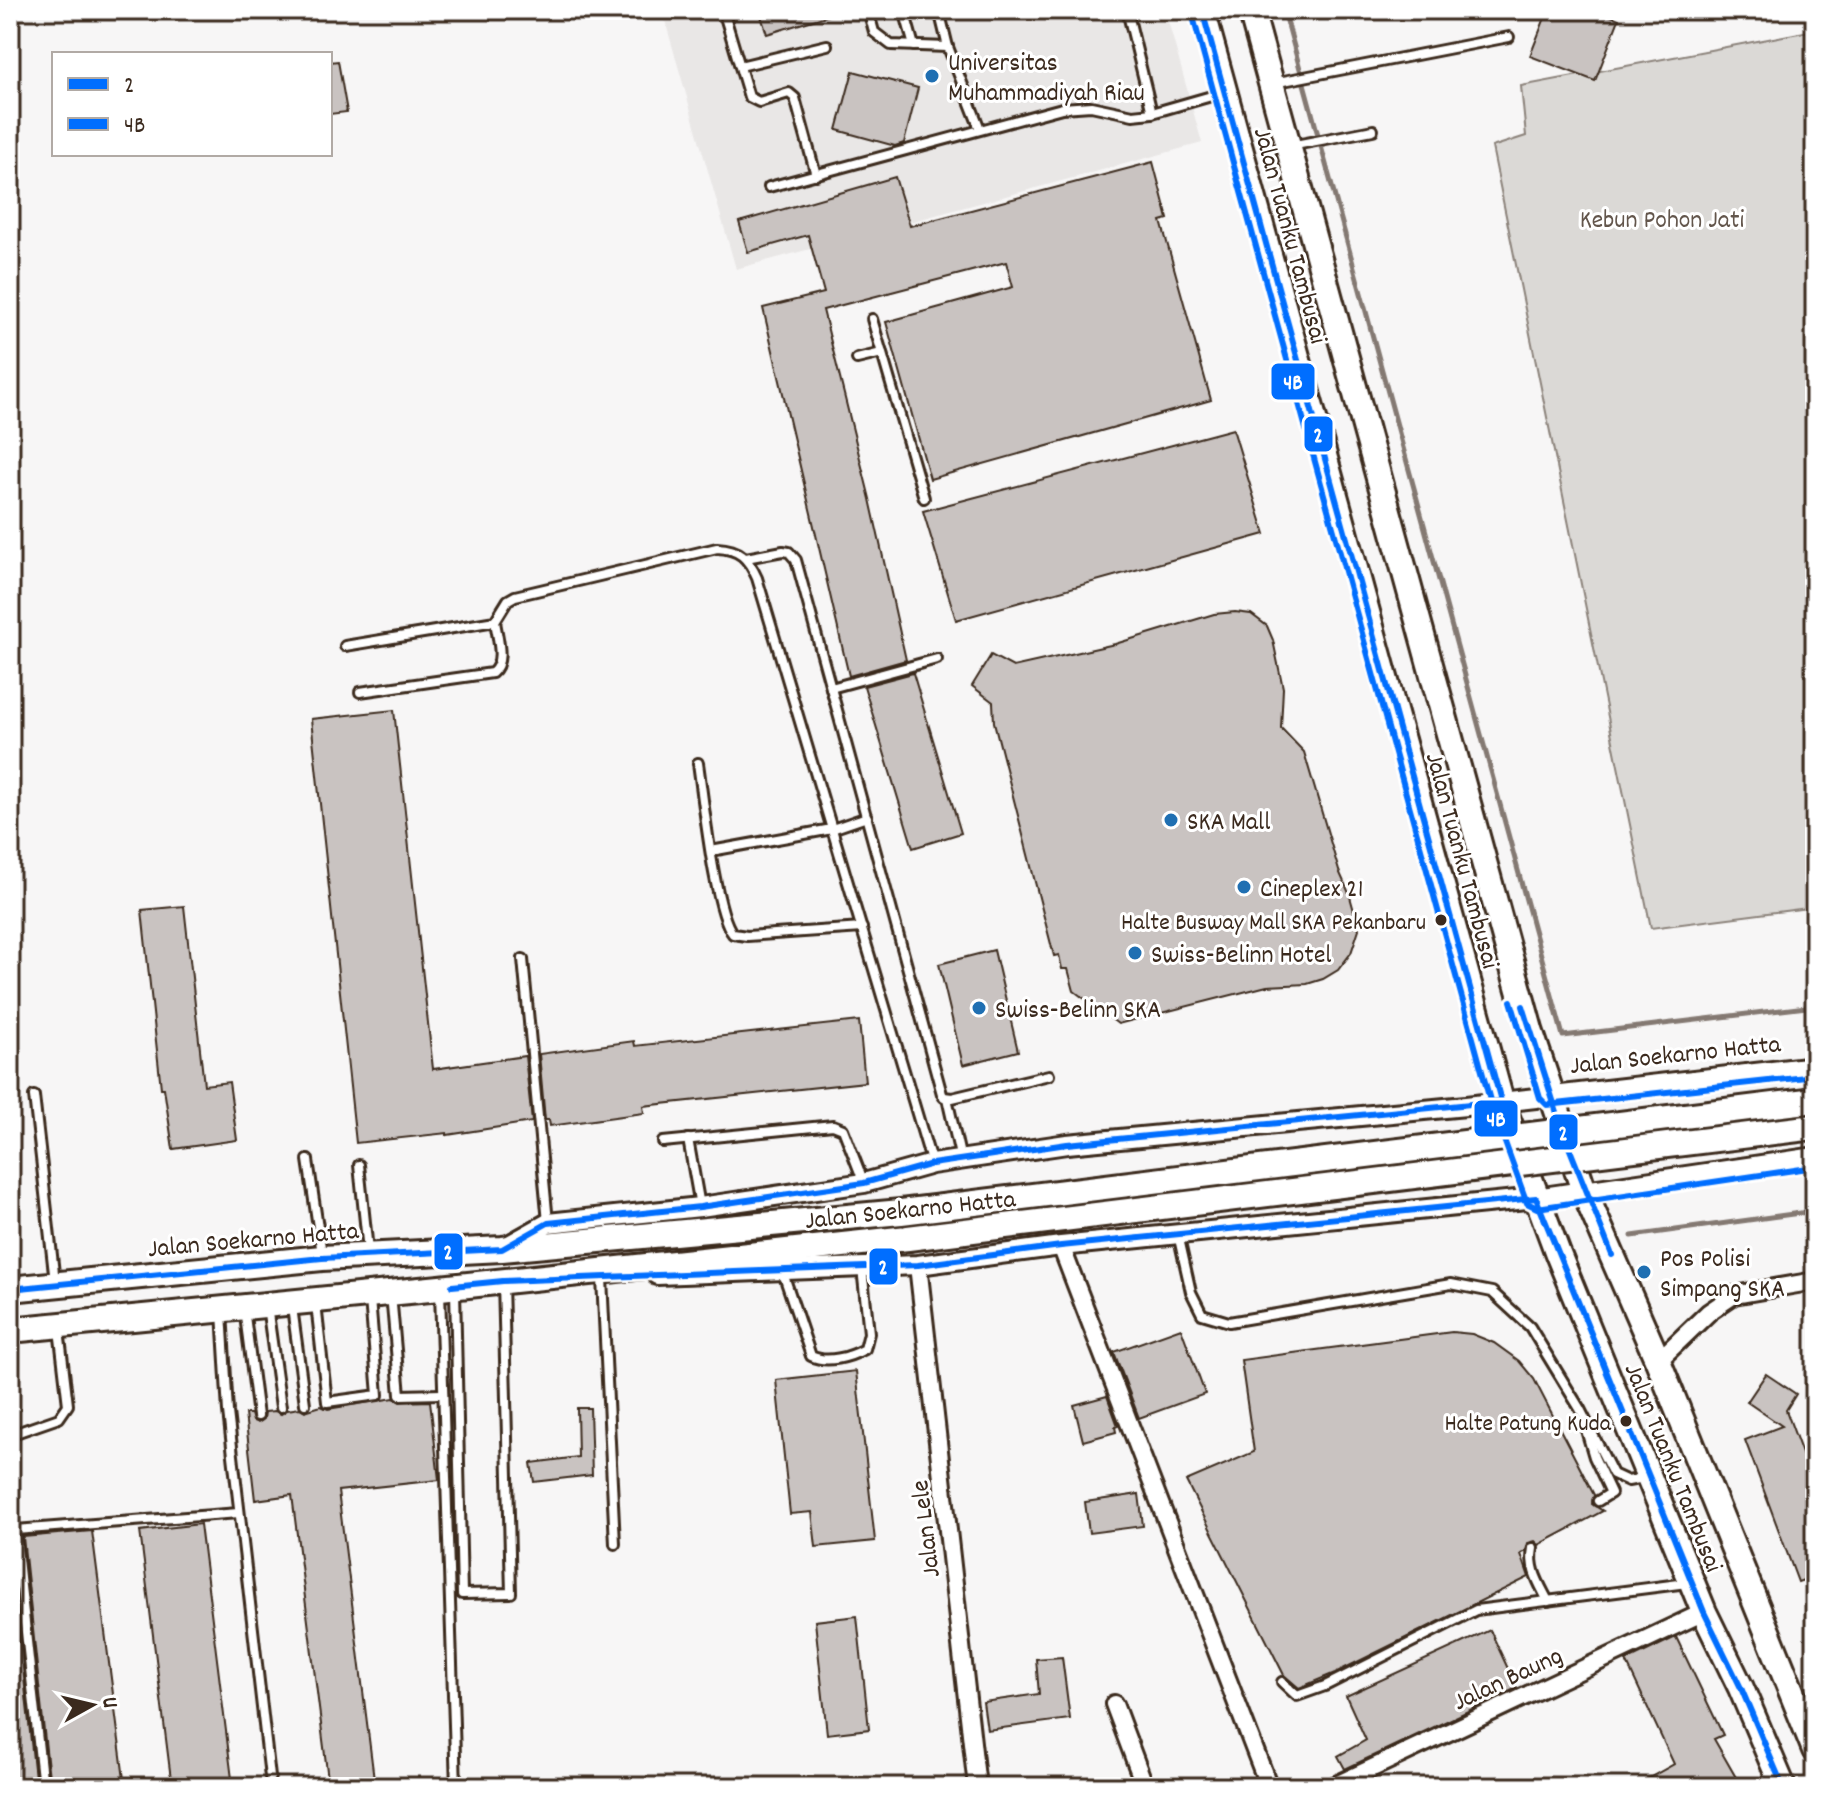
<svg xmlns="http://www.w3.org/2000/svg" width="1825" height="1797" viewBox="0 0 1825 1797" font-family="Dekko,sans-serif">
<rect width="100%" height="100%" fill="#f7f6f6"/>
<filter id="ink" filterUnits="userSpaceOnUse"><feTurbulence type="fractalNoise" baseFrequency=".0125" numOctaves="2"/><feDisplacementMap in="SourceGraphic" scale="16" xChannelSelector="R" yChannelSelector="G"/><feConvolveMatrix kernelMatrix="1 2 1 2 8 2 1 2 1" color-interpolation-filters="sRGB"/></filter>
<g filter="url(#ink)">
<!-- built -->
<path fill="#e9e7e6" d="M662,10H1165L1202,143L736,269Z"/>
<!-- green -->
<path fill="#dbd9d6" stroke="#8b827a" stroke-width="2" d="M1815,30V907L1651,928L1492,147L1526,136L1521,86Z"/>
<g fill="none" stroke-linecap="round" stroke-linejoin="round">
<!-- stream -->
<g stroke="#847972" stroke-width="5">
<path d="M1284,10L1563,1036L1815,1006"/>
<path d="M1632,1236L1815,1211"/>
</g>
</g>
<!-- building -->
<g fill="#c9c3c1" stroke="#3b2a1e" stroke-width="2">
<path d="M759,10H833V14L767,34Z"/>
<path d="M1548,10H1596L1619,19L1595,81L1530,56Z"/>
<path d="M338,61L347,112L330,114V62Z"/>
<path d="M853,71L918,88L904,143L895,146L837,130Z"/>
<path d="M1153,162L1168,219L1161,221L1211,400L930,479L886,322L1013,287L1006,262L823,310L870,499L906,660L849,676L763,308L824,293L808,235L748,252L739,222L895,177L910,226Z"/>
<path d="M1233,429L1265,534L956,620L923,511Z"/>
<path d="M1235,612L1251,614L1267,626L1273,640L1283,688L1281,728L1304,752L1339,871L1349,893L1359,929L1351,953L1338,970L1323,979L1307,984L1267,986L1118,1024L1074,991L1068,969H1062L1059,955L1054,956L994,722L993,702L972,686L991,655L1013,667L1115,644L1214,614Z"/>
<path d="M913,673L961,833L913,848L864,686Z"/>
<path d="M394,710L433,1069L525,1056L532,1122L447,1135V1133L356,1143L311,719Z"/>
<path d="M184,906L204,1085L229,1082L237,1140L173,1149L164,1088H161L142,910Z"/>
<path d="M994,950L1018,1051L963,1065L939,964Z"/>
<path d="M859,1021L865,1082L643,1106L644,1113L550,1126L549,1120H545L539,1054L634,1041L635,1046Z"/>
<path d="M1181,1328L1205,1394L1139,1418L1114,1352Z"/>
<path d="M1452,1332L1472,1334L1494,1343L1519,1361L1534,1379L1594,1495L1592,1504L1603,1511L1539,1545L1535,1541L1528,1543L1526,1551L1521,1554L1529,1577L1335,1673L1299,1688L1284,1675L1186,1481L1254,1452L1241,1360Z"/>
<path d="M856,1371L875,1541L816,1547L812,1512L790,1514L776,1380Z"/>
<path d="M1766,1374L1796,1394L1786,1410L1815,1489V1576L1798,1582L1745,1440L1782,1426L1747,1402Z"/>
<path d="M1107,1396L1118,1426L1115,1427L1116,1432L1083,1441L1074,1405Z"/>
<path d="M394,1398L400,1402L430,1401L439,1480L338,1491L375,1787H329L292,1495L255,1500L245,1414H251L253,1421L258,1423L264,1419L265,1412L275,1411L281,1414L287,1410L300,1408L305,1411L321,1406L328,1409Z"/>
<path d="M577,1408H590L592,1475L534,1482L531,1463L578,1457Z"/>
<path d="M1139,1494L1143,1526L1089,1533L1085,1502Z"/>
<path d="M200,1524L233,1787H172L140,1531Z"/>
<path d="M92,1531L125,1787H50L23,1537Z"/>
<path d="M10,1550L36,1787H10Z"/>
<path d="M857,1616L869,1729L827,1734L815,1621Z"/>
<path d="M1490,1630L1517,1688L1345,1769L1338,1756L1366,1740L1346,1696Z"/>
<path d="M1676,1637L1723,1735L1714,1739L1738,1781L1728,1787H1633L1674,1764L1626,1661Z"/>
<path d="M1062,1657L1070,1719L987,1730L983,1702L1039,1694L1036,1659Z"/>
</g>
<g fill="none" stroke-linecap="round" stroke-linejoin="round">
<!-- service casing -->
<g stroke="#3b2a1e" stroke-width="14">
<g id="service">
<path d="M723,10L749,97L759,102L789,93L795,98L816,175"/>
<path d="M868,10L874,32L891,45L948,47"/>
<path d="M904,10L914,46"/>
<path d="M939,10L948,47L980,129"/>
<path d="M1127,10L1152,113"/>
<path d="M740,66L827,45"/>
<path d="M1273,83L1509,37"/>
<path d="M1290,146L1373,130"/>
<path d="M769,187L1062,108L1091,106L1133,115L1152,113L1222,93"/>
<path d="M872,319L924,498"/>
<path d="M857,359L882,353"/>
<path d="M746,558L783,551L789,552L796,560L942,1094L944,1097L952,1098L1049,1075"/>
<path d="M345,646L495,621L508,600L515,596L717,548C740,549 748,558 757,578L932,1164"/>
<path d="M831,688L937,659"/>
<path d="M360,692L492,673C506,662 497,637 495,621"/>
<path d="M698,763C703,796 715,914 733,934L747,936L862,928"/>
<path d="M711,851L832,829L867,817"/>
<path d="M523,959L548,1222"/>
<path d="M34,1096L55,1282"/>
<path d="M947,1098L961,1160"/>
<path d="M688,1139L700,1206"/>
<path d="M663,1142L833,1125L843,1129L864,1183"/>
<path d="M308,1160L322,1254"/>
<path d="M359,1165L368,1251"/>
<path d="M1178,1234L1191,1292L1202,1314L1229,1322L1451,1284L1492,1292L1530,1327L1580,1409L1613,1474L1628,1481L1644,1478"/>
<path d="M782,1270L811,1356C827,1364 850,1357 865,1349L869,1333L862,1268"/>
<path d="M602,1278L615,1544"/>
<path d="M455,1290L462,1594L511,1593L503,1282"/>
<path d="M440,1292L456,1787"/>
<path d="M391,1294L400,1395L442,1394"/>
<path d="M316,1304L327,1402L378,1395L370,1299"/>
<path d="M267,1306L281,1407"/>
<path d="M292,1307L305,1404"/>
<path d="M244,1308L258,1416"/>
<path d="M222,1312L228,1412L270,1777"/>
<path d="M1586,1430L1594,1457L1611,1493L1598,1501"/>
<path d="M10,1435L59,1418L68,1405L59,1329"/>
<path d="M10,1486L43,1787"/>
<path d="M15,1530L239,1513"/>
<path d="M1533,1548C1529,1569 1539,1583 1548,1601"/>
<path d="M1282,1682L1297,1696L1325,1686L1476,1610L1687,1583"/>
<path d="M1763,1787L1778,1779"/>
</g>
</g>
<!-- minor casing -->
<g stroke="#3b2a1e" stroke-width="22">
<g id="minor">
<path d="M1061,1246L1269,1787"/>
<path d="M918,1265L977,1787"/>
<path d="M1658,1361L1709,1312L1734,1295L1815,1281"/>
<path d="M1114,1704L1145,1787"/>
<path d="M1332,1787L1704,1612"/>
</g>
</g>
<!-- tertiary casing -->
<g stroke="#3b2a1e" stroke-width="24">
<g id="tertiary">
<path d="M507,1246L548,1223L700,1207L864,1183L932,1164L1067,1144L1466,1106L1815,1066"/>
<path d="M657,1275L918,1265L1061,1246L1536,1198L1815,1157"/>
</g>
</g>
<!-- primary casing -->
<g stroke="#3b2a1e" stroke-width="30">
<g id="primary">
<path d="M1202,10L1501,1101L1558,1254L1704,1612L1741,1688L1783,1787"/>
<path d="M1251,10L1530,1030L1584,1191L1658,1361L1815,1750"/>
<path d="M10,1289L322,1258L502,1249L901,1212"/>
<path d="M10,1330L440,1288L908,1238"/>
</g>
</g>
<!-- service -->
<use href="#service" stroke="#fff" stroke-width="8"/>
<!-- minor -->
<use href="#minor" stroke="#fff" stroke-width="16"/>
<!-- tertiary -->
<use href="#tertiary" stroke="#fff" stroke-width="18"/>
<!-- primary -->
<use href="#primary" stroke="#fff" stroke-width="24"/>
<!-- primary-bridge casing -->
<g stroke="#3b2a1e" stroke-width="30" stroke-linecap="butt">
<g id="primary-bridge">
<path d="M901,1212L1815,1100"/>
<path d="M908,1238L1815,1127"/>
</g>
</g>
<!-- primary-bridge -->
<use href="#primary-bridge" stroke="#fff" stroke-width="24"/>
<!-- bus-1 casing -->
<g stroke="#fff" stroke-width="12">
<g id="bus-1">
<path d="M1523,1006L1563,1132L1612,1255"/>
<path d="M452,1286L503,1281L918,1265L1061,1246L1536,1198L1704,1612L1741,1688L1783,1787"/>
<path d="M10,1289L322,1258L502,1249L548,1223L700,1207L864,1183L932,1164L1067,1144L1501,1101L1202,10"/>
</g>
</g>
<!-- bus-2 casing -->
<g stroke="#fff" stroke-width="12">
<g id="bus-2">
<path d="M1192,13L1491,1104L1527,1203L1537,1208L1815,1167"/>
<path d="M1511,1001L1540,1098L1547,1105L1815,1076"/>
</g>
</g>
<!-- bus-1 -->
<use href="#bus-1" stroke="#006eff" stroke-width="6"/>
<!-- bus-2 -->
<use href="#bus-2" stroke="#006eff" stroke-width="6"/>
</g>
</g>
<!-- markers -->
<g fill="#1f6fb2" stroke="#fff" stroke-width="3">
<circle cx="932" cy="76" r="8"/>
<circle cx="1171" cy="820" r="8"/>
<circle cx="1244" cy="887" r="8"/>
<circle cx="1135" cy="953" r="8"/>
<circle cx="979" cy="1008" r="8"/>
<circle cx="1644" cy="1272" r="8"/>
</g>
<g fill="#3b2a1e" stroke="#fff" stroke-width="3">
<circle cx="1441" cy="920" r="7"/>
<circle cx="1626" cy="1421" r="7"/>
</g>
<g text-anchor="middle" stroke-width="6" stroke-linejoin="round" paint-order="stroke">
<!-- bus labels -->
<g font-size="24" fill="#3b2a1e" stroke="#fff" text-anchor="end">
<text x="1426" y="929">Halte Busway Mall SKA Pekanbaru</text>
<text x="1611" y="1430">Halte Patung Kuda</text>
</g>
<!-- poi labels -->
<g font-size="26" fill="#3b2a1e" stroke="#fff" text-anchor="start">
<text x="948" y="70">Universitas<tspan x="948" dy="30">Muhammadiyah Riau</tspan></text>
<text x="1187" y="829">SKA Mall</text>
<text x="1260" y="896">Cineplex 21</text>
<text x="1151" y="962">Swiss-Belinn Hotel</text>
<text x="995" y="1017">Swiss-Belinn SKA</text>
<text x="1660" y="1266">Pos Polisi<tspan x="1660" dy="30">Simpang SKA</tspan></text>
</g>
<!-- park labels -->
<g font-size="26" fill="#63564c" stroke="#fff">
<text x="1662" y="227">Kebun Pohon Jati</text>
</g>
<!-- street labels -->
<g font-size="26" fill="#3b2a1e" stroke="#fff">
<text transform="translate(1292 235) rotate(75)" y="9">Jalan Tuanku Tambusai</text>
<text transform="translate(1464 860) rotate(75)" y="9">Jalan Tuanku Tambusai</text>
<text transform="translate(1675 1053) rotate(-6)" y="9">Jalan Soekarno Hatta</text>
<text transform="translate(910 1208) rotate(-6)" y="9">Jalan Soekarno Hatta</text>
<text transform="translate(253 1238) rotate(-5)" y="9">Jalan Soekarno Hatta</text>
<text transform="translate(1675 1467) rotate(68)" y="9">Jalan Tuanku Tambusai</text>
<text transform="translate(924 1529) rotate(-97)" y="9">Jalan Lele</text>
<text transform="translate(1507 1677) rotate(-25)" y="9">Jalan Baung</text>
</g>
</g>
<g stroke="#fff" stroke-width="3">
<rect x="1270" y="362" width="46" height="39" rx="8" fill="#006eff"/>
<rect x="1303" y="415" width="31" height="38" rx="8" fill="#006eff"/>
<rect x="1473" y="1099" width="46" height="39" rx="8" fill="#006eff"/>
<rect x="1548" y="1113" width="31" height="38" rx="8" fill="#006eff"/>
<rect x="433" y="1232" width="31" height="39" rx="8" fill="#006eff"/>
<rect x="868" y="1247" width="31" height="39" rx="8" fill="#006eff"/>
</g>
<g font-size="22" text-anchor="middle" font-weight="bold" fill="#fff">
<text x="1293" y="389">4B</text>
<text x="1318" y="442">2</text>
<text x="1496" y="1126">4B</text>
<text x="1563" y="1140">2</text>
<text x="448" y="1259">2</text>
<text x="883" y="1274">2</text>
</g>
<!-- margin -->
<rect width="1825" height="1797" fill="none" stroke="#fff" stroke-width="40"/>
<rect x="20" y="20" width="1785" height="1757" fill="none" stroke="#3b2a1e" stroke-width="3" filter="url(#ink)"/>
<!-- legend -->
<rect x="52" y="52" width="280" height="104" fill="#ffffff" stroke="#b1aaa5" stroke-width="2"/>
<rect x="68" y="78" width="40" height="12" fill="#006eff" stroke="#b1aaa5" stroke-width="2"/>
<text x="124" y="92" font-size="24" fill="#3b2a1e">2</text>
<rect x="68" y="118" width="40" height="12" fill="#006eff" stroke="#b1aaa5" stroke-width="2"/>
<text x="124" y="132" font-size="24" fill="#3b2a1e">4B</text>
<!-- north arrow -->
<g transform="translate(92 1705) rotate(82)" stroke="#ffffff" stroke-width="6" paint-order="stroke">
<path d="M0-6L14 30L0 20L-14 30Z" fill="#3b2a1e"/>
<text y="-12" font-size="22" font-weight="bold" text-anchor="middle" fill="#3b2a1e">U</text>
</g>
</svg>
